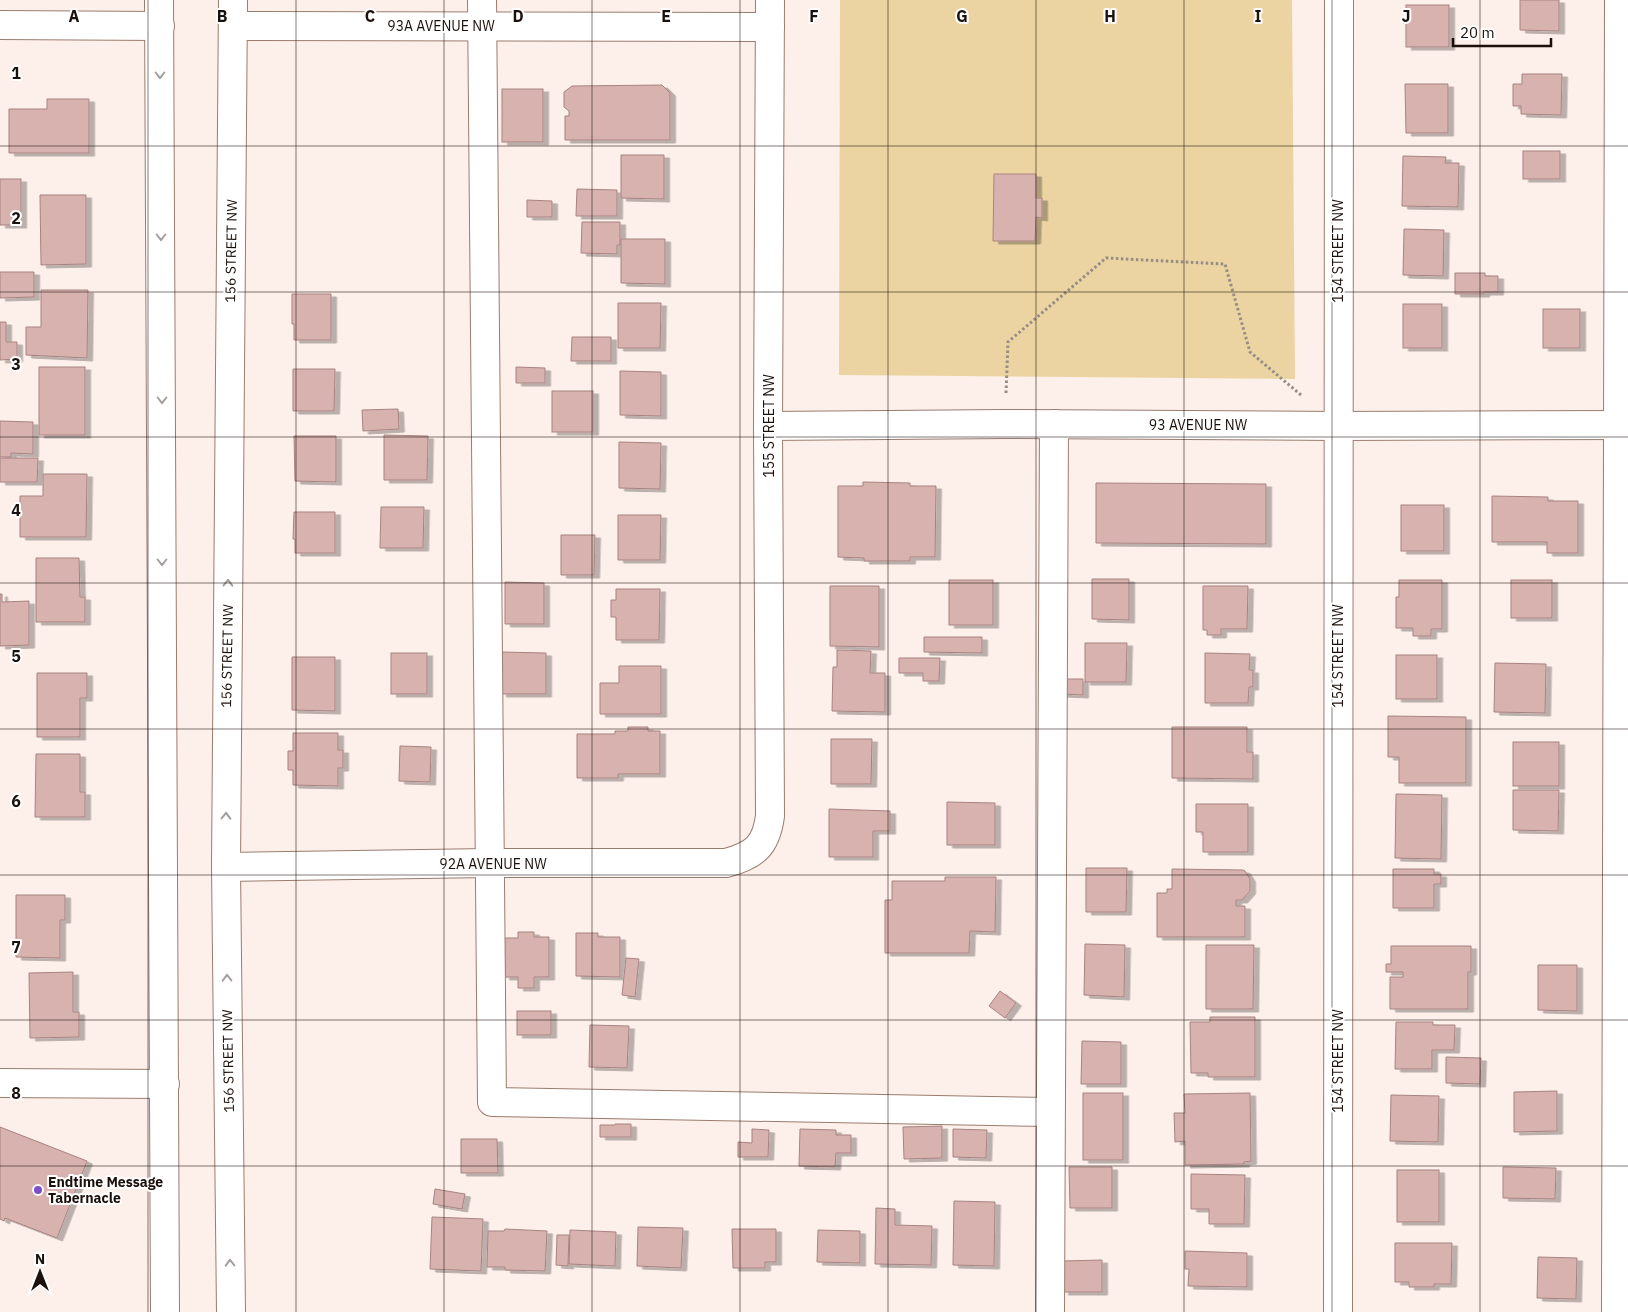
<svg xmlns="http://www.w3.org/2000/svg" width="1628" height="1312" viewBox="0 0 1628 1312" font-family="'IBM Plex Sans',sans-serif">
<defs>
<filter id="shadow"><feDropShadow dx="5.5" dy="3" stdDeviation="0" flood-color="#0004"/></filter>
</defs>
<rect width="100%" height="100%" fill="#fdefe9"/>
<!-- green -->
<path fill="#ebd4a1" d="M840,0H1292L1295,379L839,375Z"/>
<!-- building -->
<g fill="#d7b2af" stroke="#a78381" filter="url(#shadow)">
<path d="M1520,0H1559V31L1520,30Z"/>
<rect x="1406" y="5" width="43" height="42"/>
<path d="M1522,74H1562L1561,115L1521,114V106H1513V84H1522Z"/>
<path d="M1405,84H1448V133H1406Z"/>
<path d="M662,85L670,93V140H565V116H569V111L564,107V92L572,86Z"/>
<rect x="502" y="89" width="41" height="53"/>
<path d="M47,99H89V153H9V109H47Z"/>
<rect x="1523" y="151" width="37" height="28"/>
<path d="M621,155H664V199L621,198Z"/>
<path d="M1403,156L1446,157L1445,163H1459L1458,207L1402,206Z"/>
<path d="M994,174H1036V198H1042V218L1036,217L1035,241H993Z"/>
<rect x="0" y="179" width="21" height="46"/>
<path d="M577,189L617,190V216H576Z"/>
<path d="M40,195H86V264L41,265Z"/>
<path d="M527,200L552,201V217H527Z"/>
<path d="M582,222H620V245H617V254L581,253Z"/>
<path d="M1404,229L1444,230L1443,276L1403,275Z"/>
<path d="M621,239H665V284L621,283Z"/>
<path d="M0,272H34V297L0,298Z"/>
<path d="M1455,273H1485V276H1498V292H1484V294H1455Z"/>
<path d="M41,290H88L87,358L26,355V327H41Z"/>
<path d="M292,294H331V340H294V324H292Z"/>
<path d="M618,303H661L660,348H618Z"/>
<rect x="1403" y="304" width="39" height="44"/>
<rect x="1543" y="309" width="37" height="39"/>
<path d="M0,322H6V342H17V359L0,360Z"/>
<path d="M572,337H611V361H571Z"/>
<rect x="39" y="367" width="46" height="68"/>
<path d="M516,367L545,368V383H516Z"/>
<path d="M293,369H335L334,411H293Z"/>
<path d="M620,371L661,372V416L620,415Z"/>
<rect x="552" y="391" width="41" height="41"/>
<path d="M398,409L399,429L363,431L362,410Z"/>
<path d="M0,421L33,422V454L11,453V457H0Z"/>
<path d="M384,435L428,436L427,480H384Z"/>
<path d="M294,436H336V482L295,481Z"/>
<path d="M619,442L661,443L660,489L619,488Z"/>
<path d="M0,458H38L37,482H0Z"/>
<path d="M43,474H87L86,537H20V496H43Z"/>
<path d="M863,482L910,483V486H936L935,557H910V561H864V558L838,557V486H863Z"/>
<path d="M1096,483L1266,484V544L1096,543Z"/>
<path d="M1492,496L1548,497V501H1578V553H1547V542H1492Z"/>
<rect x="1401" y="505" width="43" height="46"/>
<path d="M381,507H424L423,548H380Z"/>
<path d="M294,512H335V553H295V539H293Z"/>
<path d="M618,515H661L660,560H618Z"/>
<path d="M561,535H595L594,575H561Z"/>
<path d="M36,558H79L80,597H85V622H36Z"/>
<path d="M1092,579H1129V620L1092,619Z"/>
<rect x="949" y="580" width="44" height="45"/>
<path d="M1399,580H1442V629H1431V636H1413V628H1396V597H1399Z"/>
<rect x="1511" y="580" width="41" height="38"/>
<path d="M505,582L544,583V624H505Z"/>
<path d="M830,586H879V647L830,646Z"/>
<path d="M1203,586H1248L1247,629H1221V635H1207V630H1203Z"/>
<path d="M616,589H660L659,640H616V617H611V600H616Z"/>
<path d="M0,594H2V602L29,601V645L0,646Z"/>
<path d="M924,637H982V653L924,652Z"/>
<path d="M1085,643H1127L1126,682H1085Z"/>
<path d="M837,650L871,651L870,673H885V712L832,711L833,667H837Z"/>
<path d="M501,652L546,653V694H501Z"/>
<rect x="391" y="653" width="36" height="41"/>
<path d="M1205,653L1250,654L1249,670H1253V687H1249L1248,703H1205Z"/>
<rect x="1396" y="655" width="41" height="44"/>
<path d="M292,657H335V711L292,710Z"/>
<path d="M899,658H940L939,681H923V673H899Z"/>
<path d="M1495,663L1546,664L1545,713L1494,712Z"/>
<path d="M619,666H661V714H600V683H619Z"/>
<path d="M37,673H87V698H80V737H37Z"/>
<path d="M1061,679H1083V695L1061,694Z"/>
<path d="M1388,716L1466,717V783H1399V757H1388Z"/>
<path d="M628,727H648V731H660V774H618V778H577V734H615V731H628Z"/>
<path d="M1172,727H1247V752H1253V779L1172,778Z"/>
<path d="M293,733H338V750H343V768H338V786L293,785V770H288V751H293Z"/>
<path d="M831,739H872L871,784H831Z"/>
<rect x="1513" y="742" width="46" height="44"/>
<path d="M400,746L431,747L430,782L399,781Z"/>
<path d="M36,754H80V792H85V817H35Z"/>
<path d="M1513,790H1559L1558,831L1513,830Z"/>
<path d="M1396,794L1442,795L1441,859L1395,858Z"/>
<path d="M947,802L995,803V845H947Z"/>
<path d="M1196,804H1248V852H1203V832H1196Z"/>
<path d="M829,809L890,811V831H873V857H829Z"/>
<path d="M1086,868H1127L1126,912H1086Z"/>
<path d="M1172,869L1243,870L1245,871L1250,879V891L1242,900H1236V906H1245V937H1157V893H1167V889H1172Z"/>
<path d="M1393,869H1434V874H1441V884H1434V908H1393Z"/>
<path d="M945,877H996L995,932L970,931L969,953H885V900H892V881H945Z"/>
<path d="M16,895H65V920H60V958L16,957Z"/>
<path d="M518,932H534V937H549V977H534V988H518V977H504V938H518Z"/>
<path d="M576,933H598V937H620V977L576,976Z"/>
<path d="M1085,944L1125,945L1124,997L1084,995Z"/>
<path d="M1206,945H1254L1253,1009H1206Z"/>
<path d="M1391,946H1471V972H1468V1009H1390V977H1403V972H1386V964H1391Z"/>
<path d="M626,958L639,959L635,997L622,995Z"/>
<path d="M1538,965H1577V1011L1538,1010Z"/>
<path d="M73,972V1012H79V1037L30,1038L29,973Z"/>
<path d="M1000,991L1016,1003L1005,1018L989,1006Z"/>
<rect x="517" y="1011" width="34" height="24"/>
<path d="M1210,1017H1255V1077H1208V1073H1191L1190,1022H1210Z"/>
<path d="M1396,1022H1433V1025H1455L1454,1050H1432V1069H1395Z"/>
<path d="M590,1025L629,1026L627,1068L589,1067Z"/>
<path d="M1082,1041L1121,1042V1084H1081Z"/>
<path d="M1446,1057L1481,1058L1480,1084L1446,1083Z"/>
<path d="M1557,1091V1131L1514,1132V1092Z"/>
<rect x="1083" y="1093" width="40" height="67"/>
<path d="M1250,1093L1251,1161L1244,1162V1164L1185,1165V1141L1175,1142L1174,1113H1185L1184,1094Z"/>
<path d="M1391,1095L1439,1096L1438,1142L1390,1141Z"/>
<path d="M615,1124H631V1137H600V1125H615Z"/>
<path d="M942,1126V1158L904,1159L903,1127Z"/>
<path d="M0,1127L87,1161L57,1238L5,1218L4,1221L0,1219Z"/>
<path d="M752,1129L769,1130L768,1157H738V1142L752,1143Z"/>
<path d="M800,1129L836,1130V1135H851V1153H836L835,1167L799,1166Z"/>
<path d="M953,1129L987,1130L986,1158L953,1157Z"/>
<path d="M461,1139H497L498,1173H461Z"/>
<path d="M1069,1167H1112V1208H1070Z"/>
<path d="M1503,1167L1556,1168L1555,1199L1503,1198Z"/>
<rect x="1397" y="1170" width="42" height="52"/>
<path d="M1191,1174L1245,1175L1244,1224H1209V1209H1191Z"/>
<path d="M435,1189L465,1194L462,1209L433,1204Z"/>
<path d="M954,1201L995,1202L994,1266L953,1265Z"/>
<path d="M876,1208L895,1209V1225L932,1226L931,1265L875,1264Z"/>
<path d="M432,1217L483,1219L481,1271L430,1269Z"/>
<path d="M638,1227L683,1228L681,1268L637,1266Z"/>
<path d="M505,1229L547,1231L545,1271L505,1270V1267H487L488,1231H504Z"/>
<path d="M732,1229H776V1262H765V1268H733Z"/>
<path d="M570,1230L616,1232L615,1266L569,1264Z"/>
<path d="M818,1230L860,1231V1263L817,1262Z"/>
<path d="M557,1235H569L568,1266L556,1265Z"/>
<path d="M1395,1243H1452L1451,1284H1434V1287H1409V1282H1395Z"/>
<path d="M1185,1251L1247,1253V1287L1188,1286L1189,1269H1185Z"/>
<path d="M1538,1257L1577,1258L1576,1299L1537,1298Z"/>
<path d="M1102,1260V1292H1063V1261Z"/>
</g>
<g fill="none" stroke-linecap="round" stroke-linejoin="round">
<!-- minor casing -->
<g stroke="#9b7c6f" stroke-width="30">
<g id="minor">
<path d="M482,0L492,1102L1050,1112"/>
<path d="M0,25L160,26"/>
<path d="M233,26L770,27"/>
<path d="M768,426L1005,424L1338,426L1628,425"/>
<path d="M226,867L489,863H726C755,855 766,846 770,816L768,426L770,0"/>
<path d="M0,1083L165,1084"/>
<path d="M1050,1312L1054,424"/>
<path d="M1338,1312L1339,0"/>
<path d="M1616,1312L1619,0"/>
</g>
</g>
<!-- major casing -->
<g stroke="#9b7c6f" stroke-width="30">
<g id="major">
<path d="M159,0L165,1312"/>
<path d="M231,1312L226,867L233,0"/>
</g>
</g>
<!-- path -->
<path stroke="#988b85" stroke-width="3" stroke-dasharray="2.5 2.5" stroke-linecap="butt" d="M1006,393L1008,342L1106,258L1225,264L1250,352L1301,395"/>
<!-- minor -->
<use href="#minor" stroke="#fff" stroke-width="28"/>
<!-- major -->
<use href="#major" stroke="#fff" stroke-width="28"/>
</g>
<!-- one-way arrows -->
<defs><path id="oneway-chevron" d="M-2-3.5L2.5 0L-2 3.5" fill="none" stroke-width="1.6" stroke-linecap="round" stroke-linejoin="round" transform="scale(1.25)"/></defs>
<g stroke="#a49f9d">
<use href="#oneway-chevron" transform="translate(160 75) rotate(90)"/>
<use href="#oneway-chevron" transform="translate(161 237) rotate(90)"/>
<use href="#oneway-chevron" transform="translate(162 400) rotate(90)"/>
<use href="#oneway-chevron" transform="translate(162 562) rotate(90)"/>
<use href="#oneway-chevron" transform="translate(228 583) rotate(-89)"/>
<use href="#oneway-chevron" transform="translate(226 816) rotate(-89)"/>
<use href="#oneway-chevron" transform="translate(227 978) rotate(-91)"/>
<use href="#oneway-chevron" transform="translate(230 1263) rotate(-91)"/>
</g>
<!-- grid -->
<path fill="none" stroke="#1b100b" stroke-width="1" stroke-opacity="0.55" d="M148,0V1312M296,0V1312M444,0V1312M592,0V1312M740,0V1312M888,0V1312M1036,0V1312M1184,0V1312M1332,0V1312M1480,0V1312M0,146H1628M0,292H1628M0,437H1628M0,583H1628M0,729H1628M0,875H1628M0,1020H1628M0,1166H1628"/>
<!-- markers -->
<circle fill="#7a4fc7" stroke="#fff" stroke-width="2" cx="38" cy="1190" r="5"/>
<g text-anchor="middle" stroke-width="4" stroke-linejoin="round" paint-order="stroke">
<!-- street labels -->
<g font-size="14" fill="#1b100b" stroke="#fff">
<text x="441" y="31">93A AVENUE NW</text>
<text transform="translate(231 251) rotate(-89)" y="5">156 STREET NW</text>
<text transform="translate(1338 251) rotate(-90)" y="5">154 STREET NW</text>
<text x="1198" y="430">93 AVENUE NW</text>
<text transform="translate(769 426) rotate(-90)" y="5">155 STREET NW</text>
<text transform="translate(227 656) rotate(-89)" y="5">156 STREET NW</text>
<text transform="translate(1338 656) rotate(-90)" y="5">154 STREET NW</text>
<text x="493" y="869">92A AVENUE NW</text>
<text transform="translate(228 1061) rotate(-91)" y="5">156 STREET NW</text>
<text transform="translate(1338 1061) rotate(-90)" y="5">154 STREET NW</text>
</g>
<!-- poi labels -->
<g font-size="14" font-weight="bold" fill="#1b100b" stroke="#fff" text-anchor="start">
<text x="48" y="1187">Endtime Message<tspan x="48" dy="16">Tabernacle</tspan></text>
</g>
</g>
<g font-size="16" text-anchor="middle" font-weight="bold" fill="#1b100b" stroke="#fff" stroke-width="4" stroke-linejoin="round" paint-order="stroke">
<text x="74" y="22">A</text>
<text x="222" y="22">B</text>
<text x="370" y="22">C</text>
<text x="518" y="22">D</text>
<text x="666" y="22">E</text>
<text x="814" y="22">F</text>
<text x="962" y="22">G</text>
<text x="1110" y="22">H</text>
<text x="1258" y="22">I</text>
<text x="1406" y="22">J</text>
<text x="16" y="79">1</text>
<text x="16" y="224">2</text>
<text x="16" y="370">3</text>
<text x="16" y="516">4</text>
<text x="16" y="662">5</text>
<text x="16" y="807">6</text>
<text x="16" y="953">7</text>
<text x="16" y="1099">8</text>
</g>
<!-- north arrow -->
<g transform="translate(40 1272)" stroke="#ffffff" stroke-width="4" paint-order="stroke">
<path d="M0-4L9 19L0 12L-9 19Z" fill="#1b100b"/>
<text y="-8" font-size="14" font-weight="bold" text-anchor="middle" fill="#1b100b">N</text>
</g>
<!-- scale -->
<path d="M1453 38v8h98v-8" fill="none" stroke="#1b100b" stroke-width="2.5"/>
<text x="1460" y="38" font-size="15" fill="#1b100b" stroke="#ffffff" stroke-width="4" paint-order="stroke">20 m</text>
</svg>
